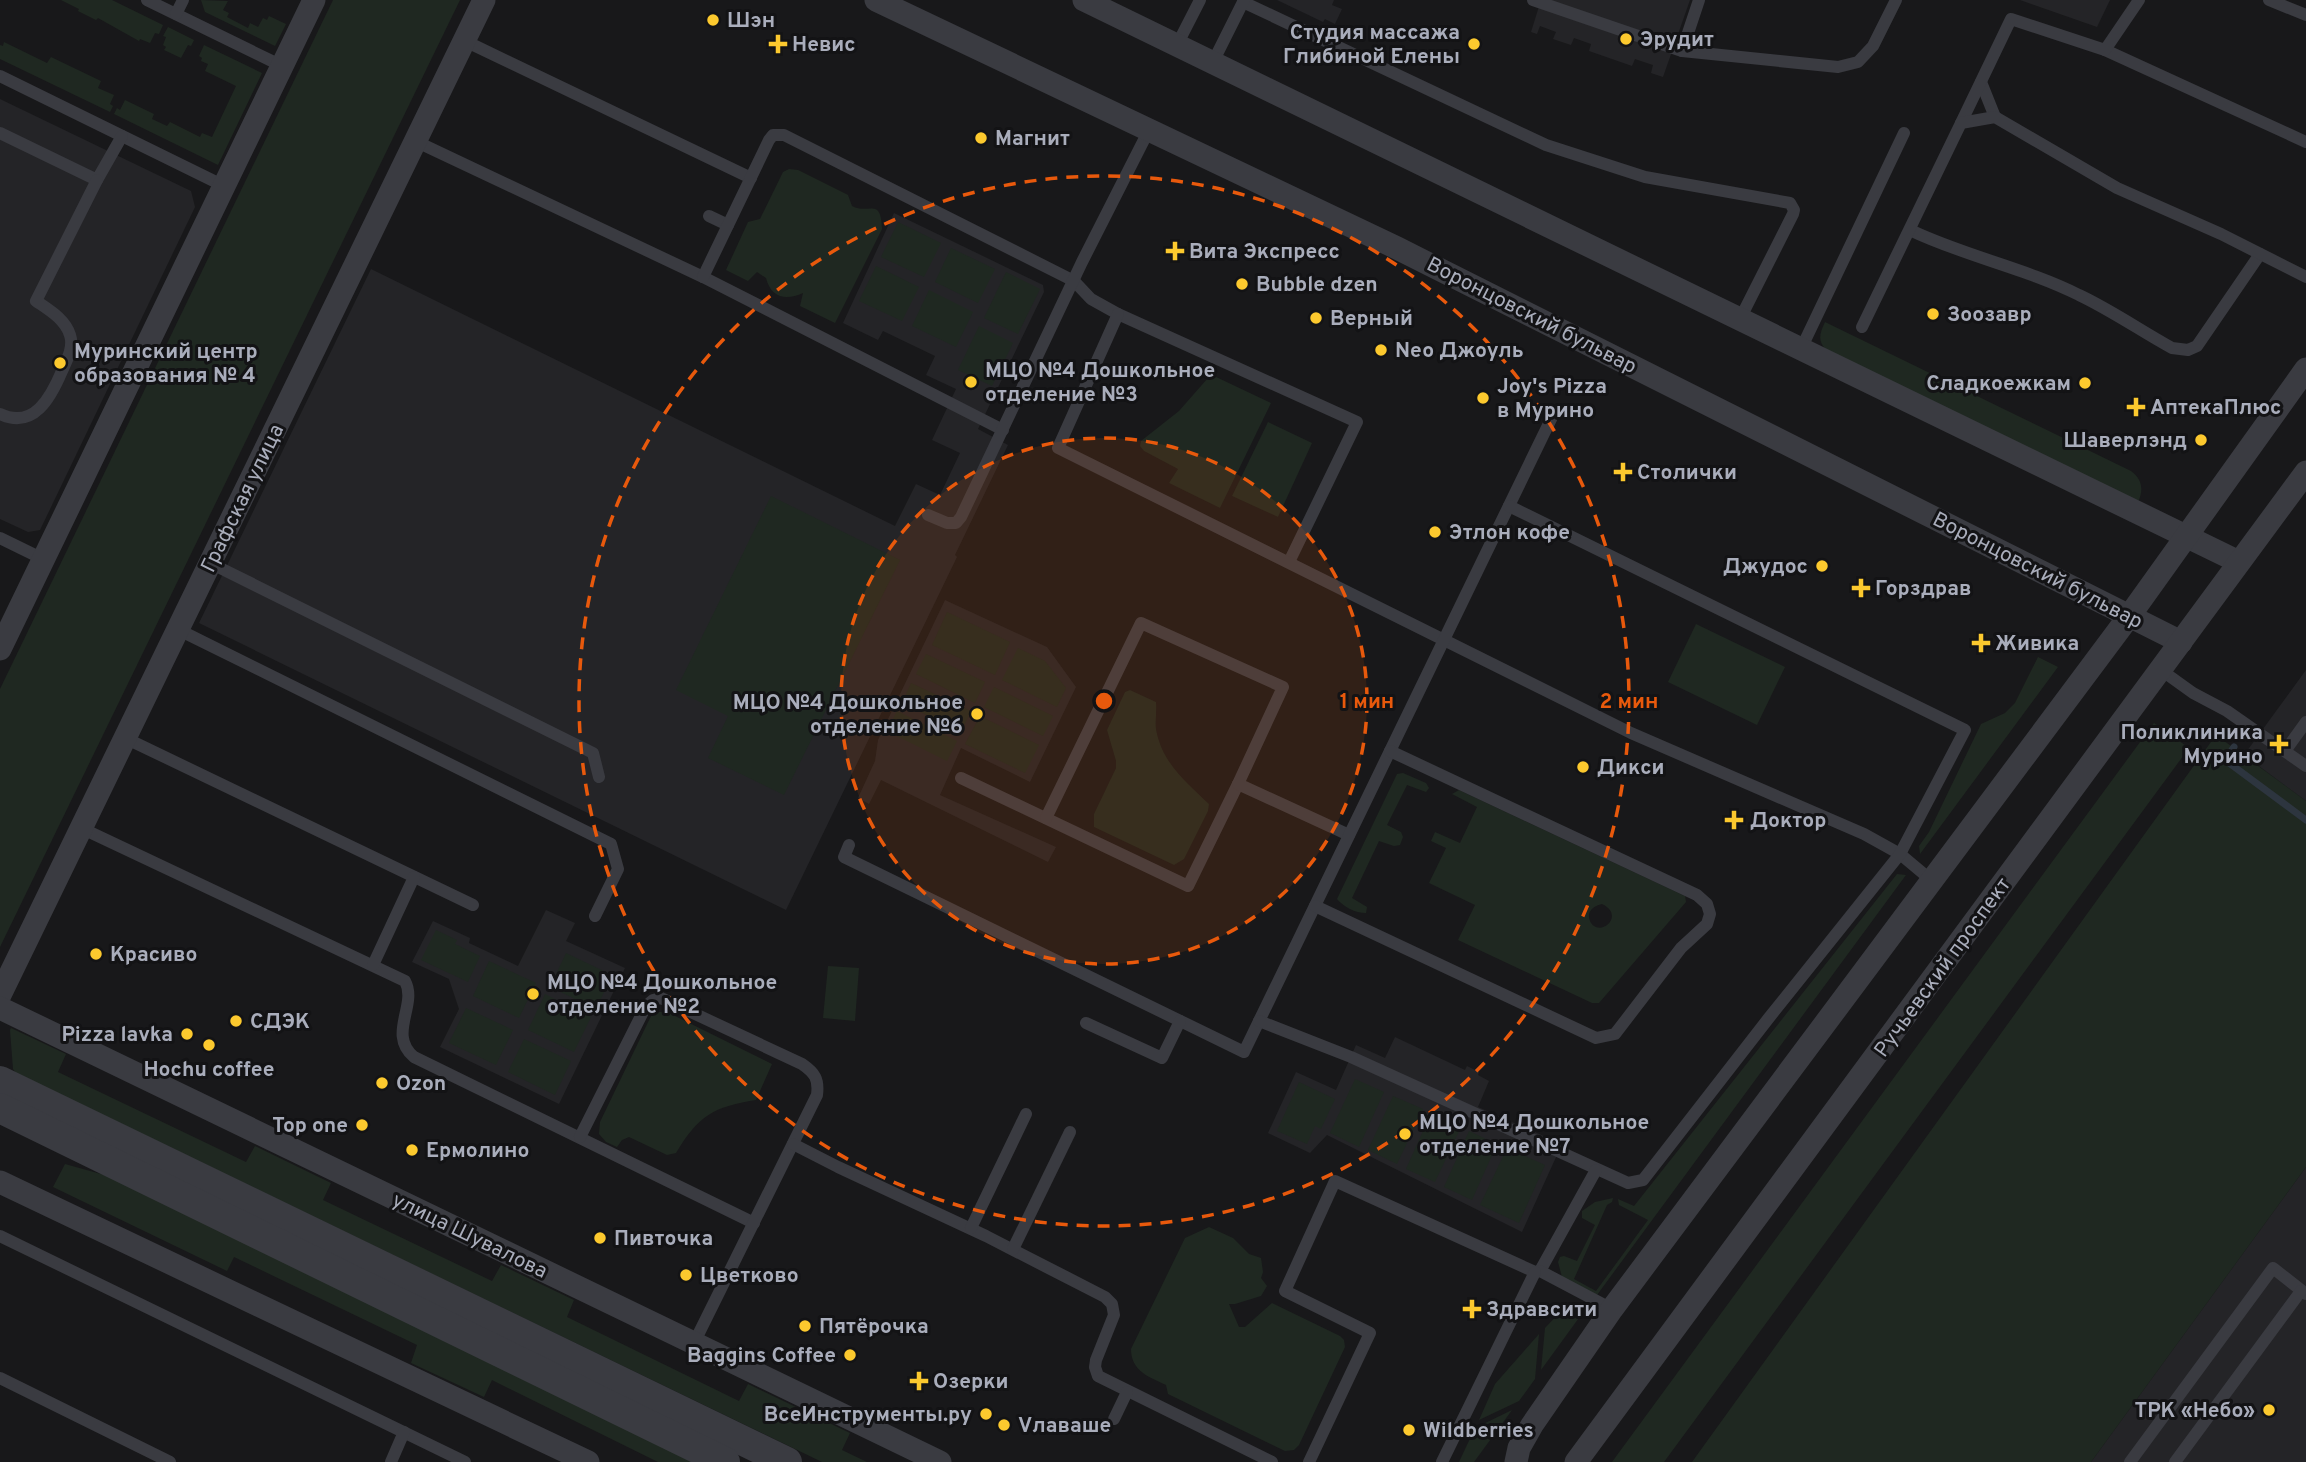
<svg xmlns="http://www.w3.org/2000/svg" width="2306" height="1462" viewBox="0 0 2306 1462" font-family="Overpass,sans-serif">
<rect width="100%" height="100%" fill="#18181a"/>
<!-- built -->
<g fill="#242427">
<path d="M1277,0H1334L1332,5L1342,9L1335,24L1325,19L1323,22Z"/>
<path d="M1541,0H1690L1663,77L1651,73L1653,65L1635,59L1632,66L1589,51L1591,44L1574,38L1571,45L1553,39L1556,32L1540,26L1537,34L1531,32Z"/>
<path d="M2020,0H2110L2097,27Z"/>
<path d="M0,99L191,191L195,207L40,530L28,532L0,519Z"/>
<path d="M894,213L1043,285L1044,292L978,429L1008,445L955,555L957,557L786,910L199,623L371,269L895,526L916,484L940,495L960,453L932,440L956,389L926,375L935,356L883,331L878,340L843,323Z"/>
<path d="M945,600L1047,647L1076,687L1030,782L961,748L940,795L1056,847L1048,862L881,780L869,804L858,798L875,761L878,740Z"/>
<path d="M2306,670V801L2244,755Z"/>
<path d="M546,910L575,923L566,941L625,968L559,1104L440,1047L459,1009L449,979L412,962L433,921L470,938L469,943L518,966Z"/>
<path d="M1395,1037L1465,1070L1467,1066L1479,1072L1478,1075L1489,1081L1478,1107L1562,1144L1522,1232L1327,1135L1310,1153L1268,1133L1296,1072L1336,1090L1356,1045L1385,1058Z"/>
<path d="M2306,1167V1462H2091Z"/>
</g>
<!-- green -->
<g fill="#1f2821" fill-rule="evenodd">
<path d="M61,0H112L163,25L159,34L155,33L150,43L140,39L139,41L98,18L96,20L78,11L79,9Z"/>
<path d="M201,0L228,1L223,10L229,13L227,17L248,28L250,23L258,27L263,18L267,20L269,16L286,24L275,46L205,12Z"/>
<path d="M333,0H460L0,947V689Z"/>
<path d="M168,27L194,40L191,46L188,45L181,58L164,50L166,47L163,45L166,37L163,36Z"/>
<path d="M4,42L47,63L51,57L101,81L98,88L114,95L110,104L113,106L110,112L0,59V45L3,46Z"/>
<path d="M204,45L262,73L218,165L114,114L117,108L120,110L125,100L154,114L152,119L167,126L170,122L200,137L202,133L212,137L236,86L205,71L208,64L201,61L202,58L199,56Z"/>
<path d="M789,169L798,170L848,195L852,206C869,215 881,196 882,229L835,323L800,306L803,293C786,301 771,298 766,278L757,272L748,281L726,270L748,222L760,219L783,172Z"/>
<path d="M898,222L941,243L924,277L881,257Z"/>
<path d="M951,248L995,269L978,303L935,282Z"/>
<path d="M876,266L919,287L902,321L859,301Z"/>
<path d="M1006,272L1040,289L1018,334L984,318Z"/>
<path d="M929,290L973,312L956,347L912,326Z"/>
<path d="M1825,322L2131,471C2142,479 2144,490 2138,502L1826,350C1817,340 1820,333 1825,322Z"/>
<path d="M979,326L1013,343L992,386L958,370Z"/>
<path d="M1214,376L1271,403L1220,508L1169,483L1178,469L1144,451L1140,446L1141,441L1179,411L1208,378Z"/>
<path d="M1268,422L1312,443L1278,517L1232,496Z"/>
<path d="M771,496L900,560L784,795L708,758L728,716L676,690Z"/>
<path d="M947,612L1010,642L995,675L932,645Z"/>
<path d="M1696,624L1785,667L1757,725L1668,682Z"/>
<path d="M1018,648L1045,661L1066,688L1057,707L1002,680Z"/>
<path d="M926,654L985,682L975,703L916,674Z"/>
<path d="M2038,657L2058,667L1920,854L1919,846L1929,832L1981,724L2005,713L2015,703Z"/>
<path d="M911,683L971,711L961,732L902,703Z"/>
<path d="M994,687L1053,716L1043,736L984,707Z"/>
<path d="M1130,690L1156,702C1157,711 1155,720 1156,729C1162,763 1186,782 1209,804L1208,811L1184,859L1174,865L1094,827V814L1116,768V761L1107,730L1125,692Z"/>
<path d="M897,711L957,741L947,761L887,731Z"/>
<path d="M980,716L1039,745L1025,773L965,744Z"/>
<path d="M2154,723L2189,748L1664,1462H1612Z"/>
<path d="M2216,735L2306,801V1167L2091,1462H1692Z"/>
<path d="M1403,773L1426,783L1429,788L1426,792L1407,785L1387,825L1401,832L1403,837L1400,845L1394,846L1379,841L1352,898L1367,907L1366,913C1355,913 1344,907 1337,899L1397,774Z"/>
<path d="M1459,790L1685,896L1686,902L1599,1003H1592L1458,940L1475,905L1429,883L1446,848L1431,841L1435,832L1460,843L1477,807L1452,794ZM1602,904C1627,916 1598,939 1590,921C1586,911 1594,906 1602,904Z"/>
<path d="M1897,874L1906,875L1597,1295L1562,1277L1558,1262L1560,1257L1564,1256L1577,1261L1595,1225L1582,1218V1211L1595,1202L1613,1198L1612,1202L1607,1205L1574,1279L1596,1291L1648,1220L1619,1205L1618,1199L1634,1206Z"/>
<path d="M436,930L457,940L455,944L480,956L468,982L421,960Z"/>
<path d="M566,953L612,975L596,1009L550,987Z"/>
<path d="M489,961L536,983L519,1018L473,996Z"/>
<path d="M828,966L859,968L855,1021L823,1018Z"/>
<path d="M545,994L591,1017L574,1052L528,1030Z"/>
<path d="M466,1008L513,1030L496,1065L449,1043Z"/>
<path d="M659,1012H667L772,1064L756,1100C713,1107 699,1115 676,1153L667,1155L629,1137L622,1140L617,1147L606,1142L599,1134L600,1122L651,1016Z"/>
<path d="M11,1028L66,1054L58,1072L246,1162L255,1146L331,1183L323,1200L492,1281L501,1265L574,1300L567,1317L739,1401L748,1384L850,1433L842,1450L867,1462H822L16,1073L13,1069L10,1030Z"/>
<path d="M524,1039L571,1061L555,1095L508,1072Z"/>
<path d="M1355,1079L1384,1092L1359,1147L1330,1133Z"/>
<path d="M1299,1082L1335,1099L1321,1129L1315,1126L1307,1144L1277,1131Z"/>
<path d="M1393,1096L1423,1109L1397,1164L1368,1150Z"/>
<path d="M1431,1113L1461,1127L1435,1182L1406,1169Z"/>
<path d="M1469,1131L1497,1144L1472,1200L1444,1187Z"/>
<path d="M1507,1148L1545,1165L1519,1223L1480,1205Z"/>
<path d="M65,1164L126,1181L700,1462H658L492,1380L484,1397L411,1363L417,1345L234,1257L227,1271L53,1187Z"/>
<path d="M1209,1227L1233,1238L1249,1254L1261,1258L1263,1272L1261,1278L1267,1286L1261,1296L1235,1304H1229L1239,1327H1245L1272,1303L1340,1336L1344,1340L1345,1347L1299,1445L1294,1450L1285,1451L1168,1394L1166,1385C1149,1377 1131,1371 1131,1349L1185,1238Z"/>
<path d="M1565,1307L1581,1315L1541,1370L1545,1328Z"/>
<path d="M1539,1334L1535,1379L1519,1401L1479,1420L1495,1384Z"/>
<path d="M1512,1410L1474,1462H1459L1475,1428Z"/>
</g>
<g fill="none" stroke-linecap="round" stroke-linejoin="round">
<!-- stream -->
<path stroke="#2d353f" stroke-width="7" d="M2234,747L2225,760L2306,820"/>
<!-- service -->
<g stroke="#3a3b41" stroke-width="12">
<path d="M147,0L282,66"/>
<path d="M1533,0L1682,51L1699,0"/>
<path d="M2269,0L2306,15"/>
<path d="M1243,2L1546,145L1645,177L1790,203L1794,210L1793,214L1740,319"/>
<path d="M176,14L183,0"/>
<path d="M465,41L751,178"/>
<path d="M1177,45L1200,0"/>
<path d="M2105,50L2306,142"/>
<path d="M1682,51L1838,67L1858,62L1873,46L1896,0"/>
<path d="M1213,62L1244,0"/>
<path d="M0,76L224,186"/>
<path d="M1981,82L1995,117"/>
<path d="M1961,123L2011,19L2105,50L2139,0"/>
<path d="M0,133L97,180L122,136"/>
<path d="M415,141L703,277L1003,430"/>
<path d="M709,216L728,225"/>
<path d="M1910,230C1964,256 2025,268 2079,295C2111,310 2141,331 2172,348L2188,350L2197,346L2260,254"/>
<path d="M703,277L769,140L773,135H784L1074,281L1091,299L1118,314L1357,422L1289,562"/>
<path d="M1118,314L1058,448L1631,733L1864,834L1900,854L1931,880"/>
<path d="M1862,327L1961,123L1995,117L2117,188L2221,234L2306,277"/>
<path d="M1801,349L1904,133"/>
<path d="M0,414C34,430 51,397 62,371C67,360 74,347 70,335C65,319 49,310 36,301L97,180"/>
<path d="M928,515L947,523H956L961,517L1082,262L1150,128"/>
<path d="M0,538L43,559"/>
<path d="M210,563L593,753L599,777"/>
<path d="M177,629L611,844L618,869L595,916"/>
<path d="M2161,670L2193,693L2227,711L2306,766"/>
<path d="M125,738L473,905"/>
<path d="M2285,751L2306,722"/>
<path d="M961,778L1188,886L1238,784"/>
<path d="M1046,818L1141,623L1283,687L1238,784L1349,835"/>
<path d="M81,828L405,981C418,1005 387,1034 414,1057L754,1223"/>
<path d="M849,845L844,857L1244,1052L1553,415"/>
<path d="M1315,906L1596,1038L1615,1034L1681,948L1707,924L1710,914L1707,904L1697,895L1390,751"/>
<path d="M373,965L414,877"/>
<path d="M1259,1021L1351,1057L1628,1183L1643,1180L1768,1019L1900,854L1965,730L1509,506"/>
<path d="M1086,1023L1162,1058L1180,1021"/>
<path d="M580,1137L646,1006L653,1000L661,998L802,1064C815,1073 819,1079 817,1095L694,1343"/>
<path d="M793,1144L838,1167L986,1236L1105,1297L1112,1304L1114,1315L1096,1360L1095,1367L1098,1376L1272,1462"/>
<path d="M971,1228L1026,1114"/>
<path d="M0,1236L465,1462"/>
<path d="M1013,1249L1070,1132"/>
<path d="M1540,1271L1596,1170"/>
<path d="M0,1378L170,1462"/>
<path d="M1114,1419L1127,1392"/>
<path d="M391,1462L404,1432"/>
<path d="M1309,1462L1370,1333L1285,1291L1335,1181L1535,1272L1540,1271L1612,1309"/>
<path d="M1442,1462L1535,1272"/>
<path d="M2130,1462L2273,1268L2306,1294"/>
<path d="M2175,1462L2301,1291"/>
</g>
<!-- minor -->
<g stroke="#3a3b41" stroke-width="23">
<path d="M876,0L1397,248L2181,642"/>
<path d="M1084,0L2239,562"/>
<path d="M0,649L314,0"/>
<path d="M0,995L484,0"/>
<path d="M0,1008L940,1462"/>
<path d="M0,1182L588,1462"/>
<path d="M1516,1462L1519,1448L1532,1425L1612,1309L2130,615L2306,369"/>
<path d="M1576,1462L2306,472"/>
</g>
<!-- tertiary -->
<g stroke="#3a3b41" stroke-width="30">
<path d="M0,1081L787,1462"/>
<path d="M0,1108L725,1462"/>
</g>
</g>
<!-- distance rings -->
<circle cx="1104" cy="701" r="263" fill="#e8590c" fill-opacity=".12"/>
<g fill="none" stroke="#e8590c" stroke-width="3.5" stroke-dasharray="12 9">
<circle cx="1104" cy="701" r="263"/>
<circle cx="1104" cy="701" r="525"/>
</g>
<!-- markers -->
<g fill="#fcc92e" stroke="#131315" stroke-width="2.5">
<circle cx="713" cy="20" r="7"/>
<circle cx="1626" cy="39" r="7"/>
<path d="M774.5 33.5h7v7h7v7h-7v7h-7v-7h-7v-7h7z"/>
<circle cx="1474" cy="44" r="7"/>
<circle cx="981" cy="138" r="7"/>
<path d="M1171.5 240.5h7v7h7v7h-7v7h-7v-7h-7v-7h7z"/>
<circle cx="1242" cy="284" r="7"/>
<circle cx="1933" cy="314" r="7"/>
<circle cx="1316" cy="318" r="7"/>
<circle cx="1381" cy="350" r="7"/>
<circle cx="60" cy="363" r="7"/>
<circle cx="971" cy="382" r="7"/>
<circle cx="2085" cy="383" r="7"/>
<circle cx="1483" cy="398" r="7"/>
<path d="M2132.5 396.5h7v7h7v7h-7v7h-7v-7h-7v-7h7z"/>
<circle cx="2201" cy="440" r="7"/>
<path d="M1619.5 461.5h7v7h7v7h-7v7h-7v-7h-7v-7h7z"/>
<circle cx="1435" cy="532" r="7"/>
<circle cx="1822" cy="566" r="7"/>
<path d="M1857.5 577.5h7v7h7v7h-7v7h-7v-7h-7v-7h7z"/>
<path d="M1977.5 632.5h7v7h7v7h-7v7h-7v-7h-7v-7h7z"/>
<circle cx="977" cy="714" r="7"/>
<path d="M2275.5 733.5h7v7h7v7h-7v7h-7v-7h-7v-7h7z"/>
<circle cx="1583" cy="767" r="7"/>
<path d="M1730.5 809.5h7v7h7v7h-7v7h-7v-7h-7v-7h7z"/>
<circle cx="96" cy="954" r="7"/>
<circle cx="533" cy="994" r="7"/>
<circle cx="236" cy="1021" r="7"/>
<circle cx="187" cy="1034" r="7"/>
<circle cx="209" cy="1045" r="7"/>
<circle cx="382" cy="1083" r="7"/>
<circle cx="362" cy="1125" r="7"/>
<circle cx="1405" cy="1134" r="7"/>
<circle cx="412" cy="1150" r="7"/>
<circle cx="600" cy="1238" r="7"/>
<circle cx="686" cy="1275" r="7"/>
<path d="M1468.5 1298.5h7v7h7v7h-7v7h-7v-7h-7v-7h7z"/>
<circle cx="805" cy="1326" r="7"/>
<circle cx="850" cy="1355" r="7"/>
<path d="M915.5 1370.5h7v7h7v7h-7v7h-7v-7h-7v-7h7z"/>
<circle cx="2269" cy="1410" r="7"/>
<circle cx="986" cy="1414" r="7"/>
<circle cx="1004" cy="1425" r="7"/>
<circle cx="1409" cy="1430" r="7"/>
</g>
<g text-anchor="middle" stroke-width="6" stroke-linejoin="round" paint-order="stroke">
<!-- poi labels -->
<g font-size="21" font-weight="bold" fill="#a9adbb" stroke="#131315" text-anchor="start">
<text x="727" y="27">Шэн</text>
<text x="1460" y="39" text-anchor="end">Студия массажа<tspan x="1460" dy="24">Глибиной Елены</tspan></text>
<text x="1640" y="46">Эрудит</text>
<text x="792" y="51">Невис</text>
<text x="995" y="145">Магнит</text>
<text x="1189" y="258">Вита Экспресс</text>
<text x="1256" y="291">Bubble dzen</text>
<text x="1947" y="321">Зоозавр</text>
<text x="1330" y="325">Верный</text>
<text x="1395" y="357">Neo Джоуль</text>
<text x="74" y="358">Муринский центр<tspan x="74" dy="24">образования № 4</tspan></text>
<text x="985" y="377">МЦО №4 Дошкольное<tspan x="985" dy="24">отделение №3</tspan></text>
<text x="2071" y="390" text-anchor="end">Сладкоежкам</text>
<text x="1497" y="393">Joy's Pizza<tspan x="1497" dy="24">в Мурино</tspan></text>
<text x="2150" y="414">АптекаПлюс</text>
<text x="2187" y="447" text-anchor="end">Шаверлэнд</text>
<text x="1637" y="479">Столички</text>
<text x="1449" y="539">Этлон кофе</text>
<text x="1808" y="573" text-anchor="end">Джудос</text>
<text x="1875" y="595">Горздрав</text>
<text x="1995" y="650">Живика</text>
<text x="963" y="709" text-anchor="end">МЦО №4 Дошкольное<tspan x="963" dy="24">отделение №6</tspan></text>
<text x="2263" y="739" text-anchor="end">Поликлиника<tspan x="2263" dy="24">Мурино</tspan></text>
<text x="1597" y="774">Дикси</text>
<text x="1750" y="827">Доктор</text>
<text x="110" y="961">Красиво</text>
<text x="547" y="989">МЦО №4 Дошкольное<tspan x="547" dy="24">отделение №2</tspan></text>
<text x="250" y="1028">СДЭК</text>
<text x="173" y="1041" text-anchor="end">Pizza lavka</text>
<text x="209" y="1076" text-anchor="middle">Hochu coffee</text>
<text x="396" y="1090">Ozon</text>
<text x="1419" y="1129">МЦО №4 Дошкольное<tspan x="1419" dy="24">отделение №7</tspan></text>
<text x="348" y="1132" text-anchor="end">Top one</text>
<text x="426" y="1157">Ермолино</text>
<text x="614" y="1245">Пивточка</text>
<text x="700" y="1282">Цветково</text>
<text x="1486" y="1316">Здравсити</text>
<text x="819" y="1333">Пятёрочка</text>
<text x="836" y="1362" text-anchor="end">Baggins Coffee</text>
<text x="933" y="1388">Озерки</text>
<text x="2255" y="1417" text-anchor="end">ТРК «Небо»</text>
<text x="972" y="1421" text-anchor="end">ВсеИнструменты.ру</text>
<text x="1018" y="1432">Vлаваше</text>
<text x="1423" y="1437">Wildberries</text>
</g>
<!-- street labels -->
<g font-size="21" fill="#a9adbb" stroke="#131315">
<text transform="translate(1532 315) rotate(27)" y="7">Воронцовский бульвар</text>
<text transform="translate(242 498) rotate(-64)" y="7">Графская улица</text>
<text transform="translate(2038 570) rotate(27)" y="7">Воронцовский бульвар</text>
<text transform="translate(1942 967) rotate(-54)" y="7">Ручьевский проспект</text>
<text transform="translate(470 1235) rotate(26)" y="7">улица Шувалова</text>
</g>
</g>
<circle cx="1104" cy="701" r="10" fill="#e8590c" stroke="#131315" stroke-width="3.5"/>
<g font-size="21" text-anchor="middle" font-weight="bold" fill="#e8590c" stroke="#131315" stroke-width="6" stroke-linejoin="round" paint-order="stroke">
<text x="1367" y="708">1 мин</text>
<text x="1629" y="708">2 мин</text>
</g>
</svg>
